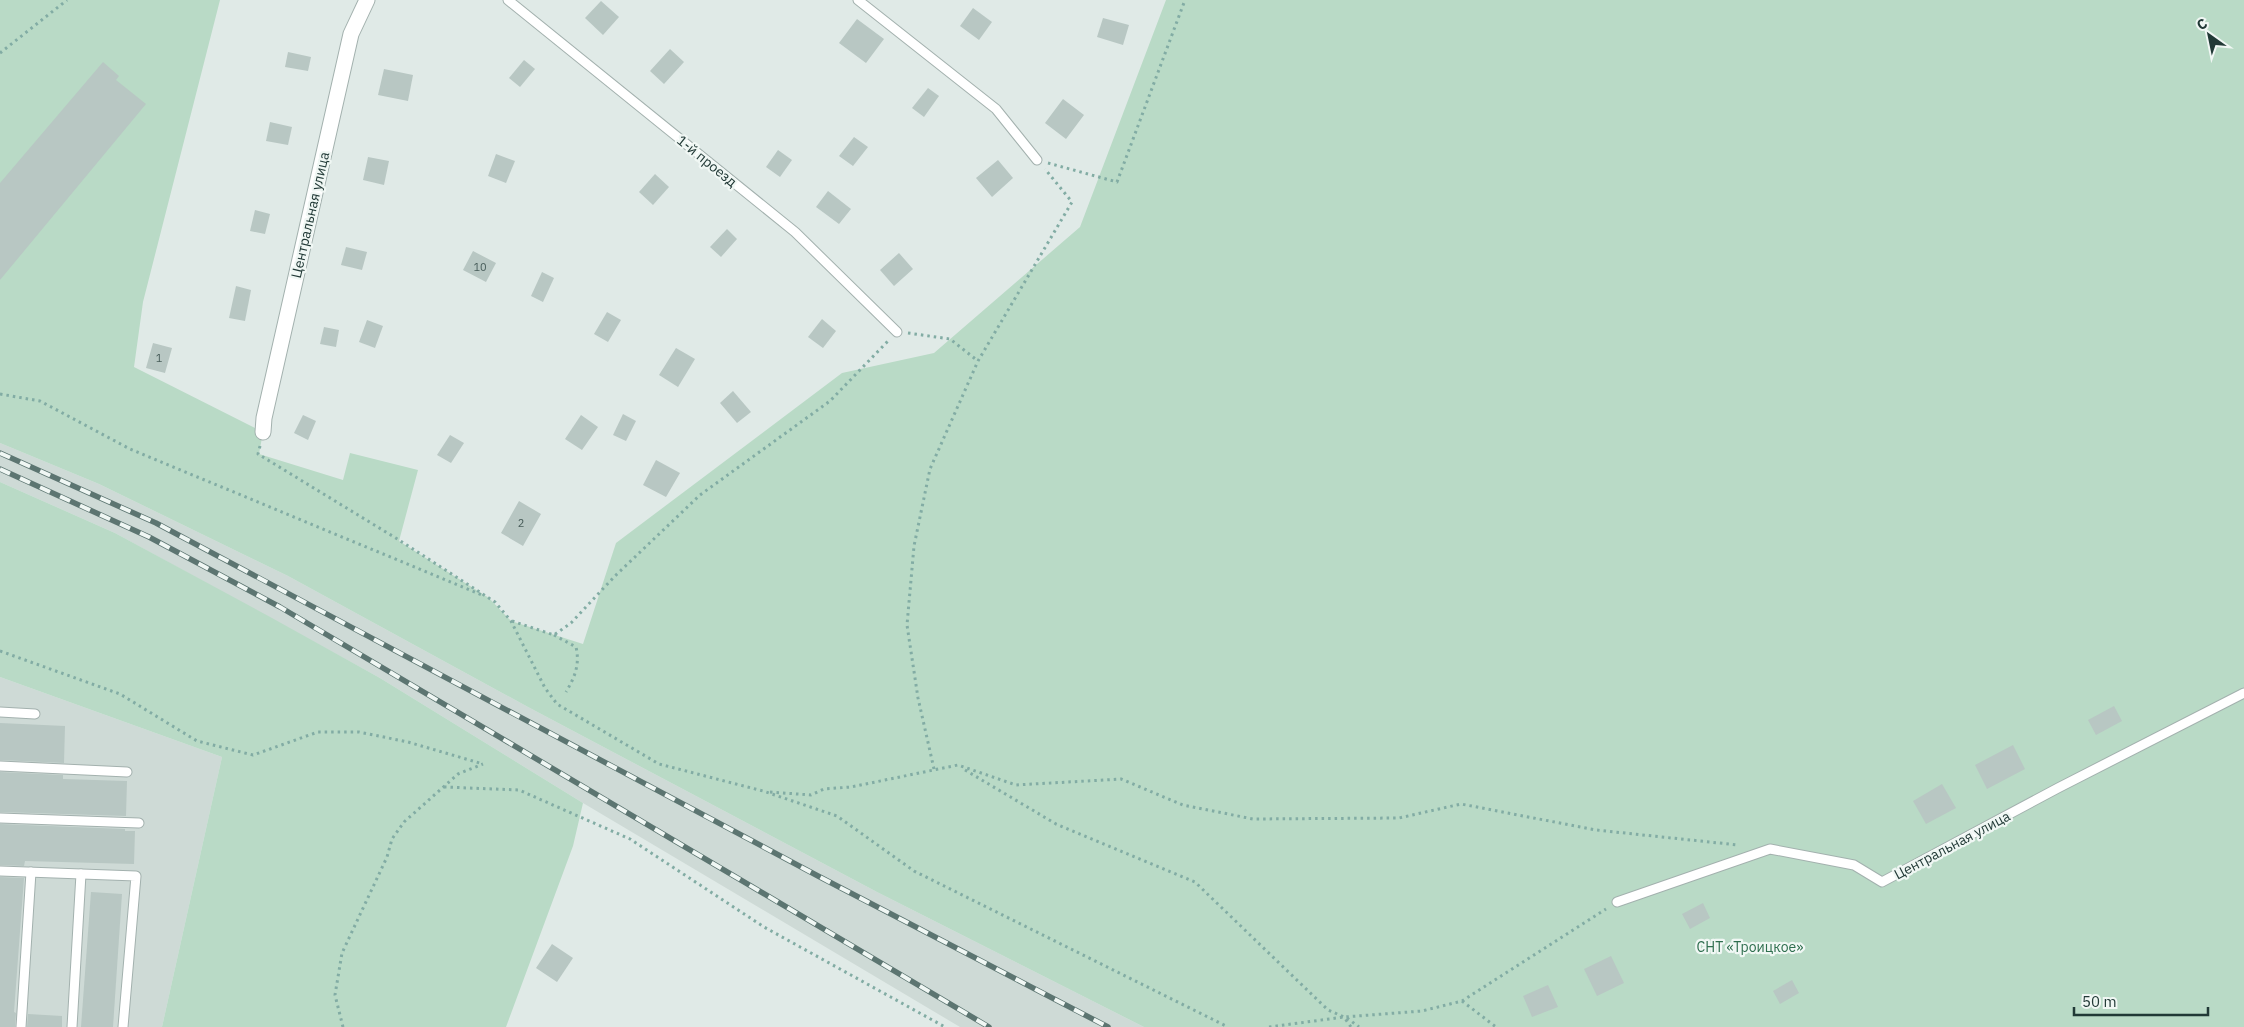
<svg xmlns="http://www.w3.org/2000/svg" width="2244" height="1027" viewBox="0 0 2244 1027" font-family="'IBM Plex Sans',sans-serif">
<rect width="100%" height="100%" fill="#e0eae7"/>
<!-- built -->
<g fill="#cedad6">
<path d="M0,443L99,484L288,576L528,707L877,892L1144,1027H960L583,803L380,678L115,533L0,482Z"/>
<path d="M0,677L222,757L162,1027H0Z"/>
</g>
<!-- green -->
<g fill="#b9dac6">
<path d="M0,0H220L143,302L134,367L263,432L259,454L343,480L350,453L418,470L399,541L489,598L511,621L583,644L616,543L842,373L934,353L1080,227L1166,0H2244V1027H1144L877,892L528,707L288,576L99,484L0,443Z"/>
<path d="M0,482L115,533L272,618L380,678L583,803L573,846L506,1027H162L222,757L0,677Z"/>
</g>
<!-- building -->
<g fill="#b8c7c3">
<path d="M601,1L619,17L603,35L585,18Z"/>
<path d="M973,8L992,22L979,40L960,26Z"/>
<path d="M1103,18L1129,25L1123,45L1097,37Z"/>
<path d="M857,19L884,39L866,63L839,43Z"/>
<path d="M670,49L684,62L664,84L650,71Z"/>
<path d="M288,52L311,57L308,71L285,67Z"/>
<path d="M524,60L535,69L520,87L509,78Z"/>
<path d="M103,62L119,76L116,80L146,104L0,280V183Z"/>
<path d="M384,69L413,75L408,101L378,95Z"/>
<path d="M928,88L939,96L924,117L912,108Z"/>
<path d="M1063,99L1084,115L1066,139L1045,123Z"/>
<path d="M270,122L292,127L288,145L266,141Z"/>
<path d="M854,137L868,147L853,166L839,156Z"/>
<path d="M778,150L792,160L780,177L766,167Z"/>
<path d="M496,154L515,161L506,183L488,176Z"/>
<path d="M368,157L389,161L384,185L363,180Z"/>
<path d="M998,160L1013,178L992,197L976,178Z"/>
<path d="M655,174L669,187L653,205L639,192Z"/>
<path d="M828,191L851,209L839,224L816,207Z"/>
<path d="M255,210L270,214L265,234L250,231Z"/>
<path d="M727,229L737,239L721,257L710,247Z"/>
<path d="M346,247L367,252L362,270L341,265Z"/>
<path d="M473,251L496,263L486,282L463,270Z"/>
<path d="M899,253L913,269L894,286L880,270Z"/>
<path d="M542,272L554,278L543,302L531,296Z"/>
<path d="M236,286L251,290L245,321L229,318Z"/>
<path d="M607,312L621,320L608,342L594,334Z"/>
<path d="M822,319L836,331L823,348L808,337Z"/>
<path d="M367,320L383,326L375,348L359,342Z"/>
<path d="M324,327L339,330L336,347L320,344Z"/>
<path d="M153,343L172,348L165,373L146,368Z"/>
<path d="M676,348L695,359L678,387L659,375Z"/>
<path d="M733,391L751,412L737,423L720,403Z"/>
<path d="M623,414L636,421L626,441L613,435Z"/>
<path d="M303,415L316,421L308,440L294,433Z"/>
<path d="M581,415L598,427L582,450L565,439Z"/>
<path d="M450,435L464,443L451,463L437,455Z"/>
<path d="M656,460L680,473L666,497L643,485Z"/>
<path d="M519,501L541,514L523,546L501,533Z"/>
<path d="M2114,706L2122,721L2096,735L2088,720Z"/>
<path d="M0,723L65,726L64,763L0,760Z"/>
<path d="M2013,745L2025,769L1987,789L1975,765Z"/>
<path d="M0,772L63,775V779L127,781L126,816L0,812Z"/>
<path d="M1942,784L1956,808L1926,824L1913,801Z"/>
<path d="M0,824L125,829V831H135L134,864L25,861L24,866L0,865Z"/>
<path d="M0,877L24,878L14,1012L16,1013L15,1027H0Z"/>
<path d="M91,892L122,894L113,1027H81Z"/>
<path d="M1703,903L1710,918L1690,929L1682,914Z"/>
<path d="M552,944L573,958L557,982L536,968Z"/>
<path d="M1611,956L1624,983L1597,996L1584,969Z"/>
<path d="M1792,980L1799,993L1780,1004L1773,991Z"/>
<path d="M1548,985L1558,1007L1532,1017L1523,996Z"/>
<path d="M28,1014L62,1016V1027H27Z"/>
</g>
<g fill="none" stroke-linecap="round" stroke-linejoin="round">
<!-- lane casing -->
<g stroke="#a3b1ae" stroke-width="11">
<g id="lane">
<path d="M508,0L795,232L897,332"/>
<path d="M858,0L996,109L1037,160"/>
<path d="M0,712L35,714"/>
<path d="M0,766L127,772"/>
<path d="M0,818L139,823"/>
<path d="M0,871L136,876L123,1027"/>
<path d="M1617,902L1770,849L1854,865L1882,882L2058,788L2244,693"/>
<path d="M21,1027L31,872"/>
<path d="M72,1027L81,874"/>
</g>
</g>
<!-- street casing -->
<g stroke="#a3b1ae" stroke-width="17">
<path id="street" d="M263,432L264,418L351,34L367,0"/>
</g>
<!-- path -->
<g stroke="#82aca4" stroke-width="3" stroke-dasharray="2.5 4" stroke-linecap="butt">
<path d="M0,53L67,0"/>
<path d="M1048,163L1117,182L1185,0"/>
<path d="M908,333L950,339L978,361"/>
<path d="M0,394L40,401L130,449L482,595"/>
<path d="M260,446L258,454L399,540L495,602L511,621L545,688L557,704L659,764L763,791L837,816L914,871L1228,1027"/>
<path d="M512,621L554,635L571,623L615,576L700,495L830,401L888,341"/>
<path d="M554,635L576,647C580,664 575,677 566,692"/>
<path d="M0,651L120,694L197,741L253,755L318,732H359L408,742L483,764"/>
<path d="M934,769L918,698L907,625L914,546L930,469L978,361L1072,202L1045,169"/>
<path d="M965,770L1056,824L1195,882L1328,1010L1344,1017L1351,1027"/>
<path d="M444,787L519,790L630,839L764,927L945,1027"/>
<path d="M770,792L811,795L824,789L851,787L958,765L1016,785L1121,779L1183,805L1253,819L1399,818L1461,804L1596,830L1738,845"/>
<path d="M1462,1001L1496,1027"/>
<path d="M1347,1018L1359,1027"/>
<path d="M343,1027L335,995L342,953L387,857L392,839L404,822L458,774L483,764"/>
<path d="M1269,1027L1344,1017L1422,1011L1462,1001L1606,909"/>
</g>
<!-- lane -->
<use href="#lane" stroke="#fff" stroke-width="9"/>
<!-- street -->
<use href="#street" stroke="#fff" stroke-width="15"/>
<!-- rail casing -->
<g stroke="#5c7571" stroke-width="5.5">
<g id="rail">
<path d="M0,453L156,523L818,876L1108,1027"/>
<path d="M0,469L149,537L280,607L989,1027"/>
</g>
</g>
<!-- rail -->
<use href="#rail" stroke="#f0f7f4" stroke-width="4" stroke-dasharray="11" stroke-linecap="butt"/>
</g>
<g text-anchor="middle" stroke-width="4.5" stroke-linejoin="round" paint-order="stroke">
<!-- number labels -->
<g font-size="11" fill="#475c59">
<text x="480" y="271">10</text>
<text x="159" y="362">1</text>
<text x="521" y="527">2</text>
</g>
<!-- street labels -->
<g font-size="14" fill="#213936" stroke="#f0f7f4">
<text transform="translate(707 161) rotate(39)" y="5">1-й проезд</text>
<text transform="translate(310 215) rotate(-77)" y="5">Центральная улица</text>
<text transform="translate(1952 845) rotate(-28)" y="5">Центральная улица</text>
</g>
<!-- park labels -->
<g font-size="14" fill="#2e6e4e" stroke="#f0f7f4">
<text x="1750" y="952">СНТ «Троицкое»</text>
</g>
</g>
<!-- north arrow -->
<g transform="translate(2209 35) rotate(327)" stroke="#f0f7f4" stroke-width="4" paint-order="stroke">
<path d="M0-4L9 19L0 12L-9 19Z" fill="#213936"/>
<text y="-8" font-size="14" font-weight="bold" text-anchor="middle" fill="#213936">С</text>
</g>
<!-- scale -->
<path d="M2074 1007v8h134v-8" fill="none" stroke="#213936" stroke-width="2.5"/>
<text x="2082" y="1007" font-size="15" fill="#213936" stroke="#f0f7f4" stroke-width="4" paint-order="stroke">50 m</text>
</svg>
